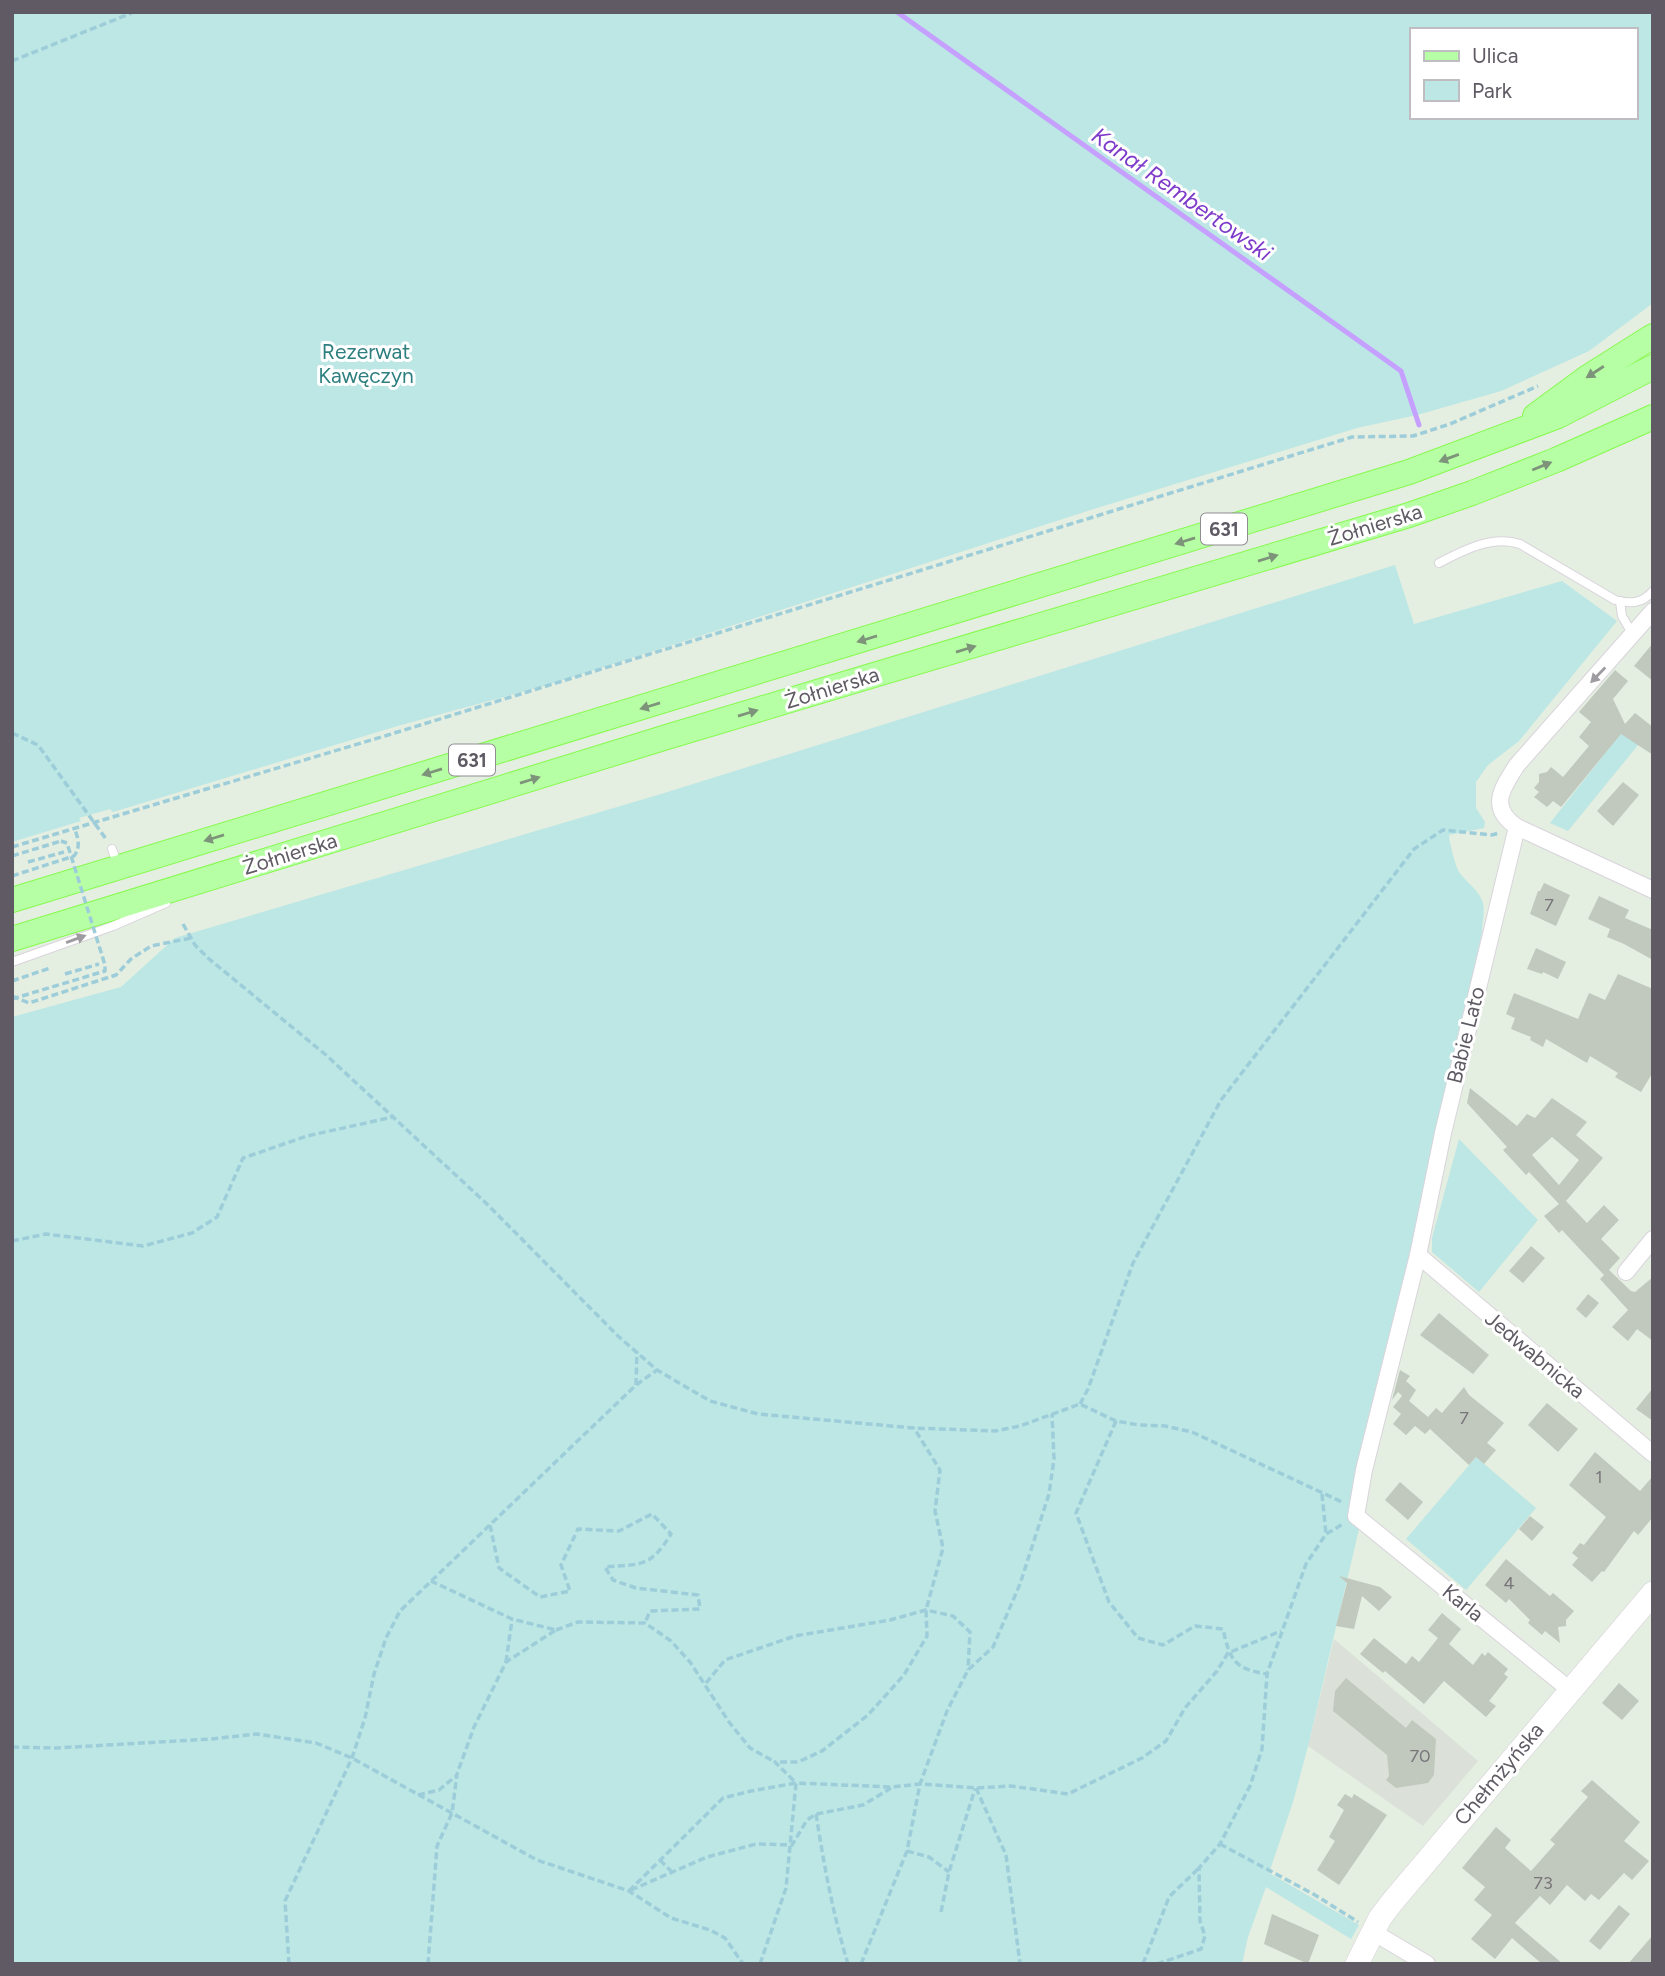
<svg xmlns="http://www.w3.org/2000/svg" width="1665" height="1976" viewBox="0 0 1665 1976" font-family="Figtree,sans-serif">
<rect width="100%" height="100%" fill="#e4eee1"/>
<!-- industrial -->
<path fill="#dbe1d9" d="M1334,1639L1478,1761L1423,1826L1308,1746Z"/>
<!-- green -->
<g fill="#bce7e5" fill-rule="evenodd">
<path d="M12,12H1653V303L1589,351L1501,391L1417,415L1357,428L1097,508L551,684L401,725L113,812L110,809L79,818L81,821L12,842ZM1411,30H1635V117H1411Z"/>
<path d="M1395,565L1414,624L1562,581L1617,621L1519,741L1488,765L1476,782V808L1485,822L1484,828L1449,835C1449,841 1456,868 1459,872C1467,883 1479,890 1483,903C1485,912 1482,923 1482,932L1412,1253L1349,1518L1359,1529L1308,1746L1293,1802L1269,1873L1359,1925L1351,1939L1266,1887L1248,1937L1242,1964H12V1017L121,987L175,938L661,794Z"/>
<path d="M1622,732L1638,745L1568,831L1550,823Z"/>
<path d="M1459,1139L1538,1220L1479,1292L1432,1252V1238Z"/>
<path d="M1476,1457L1536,1508L1466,1590L1406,1539Z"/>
</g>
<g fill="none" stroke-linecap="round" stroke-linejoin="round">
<!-- stream -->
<path stroke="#c5a0ff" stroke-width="5" d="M897,12L1401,371L1419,425"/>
</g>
<!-- building -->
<g fill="#c1c9be" fill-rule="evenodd">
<path d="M1653,643V681L1634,666Z"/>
<path d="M1615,670L1628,681L1613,699L1625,724L1635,713L1653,727V755L1621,734L1561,807L1553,801L1547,807L1534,797L1539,792L1534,788L1539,782V774L1547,772L1551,767L1563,777L1589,746L1579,737L1591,722L1579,712Z"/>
<path d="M1623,782L1639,795L1613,826L1597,811Z"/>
<path d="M1544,883L1570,895L1556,926L1530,914L1538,891H1540Z"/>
<path d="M1599,896L1629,910L1625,918L1653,930V960L1624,944L1607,937L1610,929L1588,919Z"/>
<path d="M1536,948L1566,962L1558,979L1543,972L1542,974L1527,969Z"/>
<path d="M1618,974L1653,989V1072L1641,1092L1615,1077L1618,1073L1590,1056L1587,1063L1546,1039L1543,1047L1530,1040L1531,1037L1511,1029L1515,1018L1506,1014L1514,993L1578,1019L1589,993L1605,1000Z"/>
<path d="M1470,1088L1517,1126L1527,1114L1535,1118L1552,1098L1587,1122L1576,1135L1603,1158L1566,1201L1587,1223L1604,1205L1619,1220L1601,1239L1620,1258L1609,1270L1631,1291L1635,1292L1653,1277V1341L1637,1329L1628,1341L1612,1327L1628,1310L1600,1279L1606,1273L1604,1275L1562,1230L1559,1233L1544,1216L1559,1204L1529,1172L1526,1175L1503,1150L1507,1147L1467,1103ZM1552,1137L1579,1160L1559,1185L1532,1155Z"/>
<path d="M1531,1246L1545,1258L1523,1283L1509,1271Z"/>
<path d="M1588,1294L1599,1303L1586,1318L1576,1309Z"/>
<path d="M1439,1313L1489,1355L1473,1374L1420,1335Z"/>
<path d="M1400,1370L1410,1376L1406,1381L1416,1390L1409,1401L1428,1417L1436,1408L1442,1413L1464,1387L1469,1395L1504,1423L1487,1443L1496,1450L1484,1464L1476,1457L1469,1465L1430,1429L1425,1434L1415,1426L1406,1435L1393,1424L1401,1414L1393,1407L1402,1396L1398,1392L1392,1400Z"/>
<path d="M1653,1388V1421L1636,1409Z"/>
<path d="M1547,1403L1578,1429L1558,1452L1528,1425Z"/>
<path d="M1595,1452L1640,1491L1653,1476V1517L1638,1535L1634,1531L1604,1572L1602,1571L1592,1582L1572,1565L1578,1558L1572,1553L1580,1543L1584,1545L1606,1517L1569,1485Z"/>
<path d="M1400,1482L1423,1502L1408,1520L1385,1500Z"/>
<path d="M1530,1516L1544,1527L1532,1541L1519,1529Z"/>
<path d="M1506,1559L1550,1596L1553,1593L1574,1611L1566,1620V1626L1558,1627L1560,1643L1545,1631L1542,1635L1528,1623L1530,1620L1509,1599L1506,1603L1485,1585Z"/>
<path d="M1339,1576L1380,1587L1392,1597L1379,1611L1362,1596L1354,1629L1336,1626L1347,1583Z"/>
<path d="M1442,1613L1461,1629L1449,1644L1473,1665L1482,1653L1485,1656L1488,1652L1508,1669L1504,1674L1508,1677L1489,1701L1496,1706L1486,1717L1444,1681L1424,1704L1385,1671L1383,1673L1360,1654L1374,1638L1406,1664L1412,1656L1419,1662L1438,1638L1428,1630Z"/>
<path d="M1346,1678L1406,1728L1412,1720L1436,1739L1434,1775L1428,1783L1396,1788L1386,1780L1389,1776L1387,1755L1333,1711L1335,1691Z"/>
<path d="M1619,1683L1639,1701L1622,1720L1602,1703Z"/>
<path d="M1592,1780L1640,1822L1624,1841L1649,1861L1632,1880L1624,1873L1599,1900L1591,1894L1585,1901L1567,1885L1550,1905L1540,1896L1515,1923L1563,1964H1542L1512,1938L1495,1959L1471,1939L1492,1915L1474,1900L1485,1887L1462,1868L1496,1827L1511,1840L1505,1848L1531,1871L1555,1844L1550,1840L1588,1797L1581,1791Z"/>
<path d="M1345,1794L1352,1798L1354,1794L1387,1815L1339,1885L1317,1870L1335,1841L1329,1837L1344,1810L1337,1805Z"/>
<path d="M1619,1905L1630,1914L1600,1950L1589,1941Z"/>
<path d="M1272,1914L1319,1935L1308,1964L1264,1944Z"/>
<path d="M1653,1935V1964H1628Z"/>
</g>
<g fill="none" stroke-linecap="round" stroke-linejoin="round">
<!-- lane casing -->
<g stroke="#d9d4dc" stroke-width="10">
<g id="lane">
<path d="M1439,563C1464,550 1492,535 1520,544L1615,600C1630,604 1642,604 1653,591"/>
<path d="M1620,601L1622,616L1633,635"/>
<path d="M112,849L118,865"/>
<path d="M12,962L113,926L166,903"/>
</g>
</g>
<!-- street casing -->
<g stroke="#d9d4dc" stroke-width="18">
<g id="street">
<path d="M1653,611L1517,765C1502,788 1488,808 1517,827L1653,890"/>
<path d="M1517,827L1443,1133L1418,1255L1364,1470L1356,1516L1570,1690"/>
<path d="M1418,1255L1653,1454"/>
<path d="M1626,1272L1653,1239"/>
<path d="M1373,1932L1427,1964"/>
</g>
</g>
<!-- secondary casing -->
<g stroke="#d2ccd6" stroke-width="24">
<path id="secondary" d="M1357,1964L1380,1918L1393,1901L1653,1593"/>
</g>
<!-- primary casing -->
<g stroke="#86fa4e" stroke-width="26">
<g id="primary">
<path d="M1535,416L1588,377L1653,336"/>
<path d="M12,900L1409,472L1558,416L1653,367"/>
<path d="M12,939L670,736L1409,515L1472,493L1556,460L1653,417"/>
</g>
</g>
<!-- path -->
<g stroke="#9ecdda" stroke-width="3.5" stroke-dasharray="7 3.5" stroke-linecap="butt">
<path d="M12,61L134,12"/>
<path d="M12,733L38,745L106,839"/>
<path d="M12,847L388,735L1352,437L1413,436L1450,424L1538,386"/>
<path d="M12,856L61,841"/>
<path d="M28,862L64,852"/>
<path d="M12,876L74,856C81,847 78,839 75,829"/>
<path d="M183,924L195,945L208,958L326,1055L487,1204L618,1336L657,1370L710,1401L758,1414L914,1428L995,1431L1020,1426L1080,1404L1116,1421L1139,1425L1165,1426L1192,1432L1342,1502"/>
<path d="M65,974L99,964"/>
<path d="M12,981L50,968"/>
<path d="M12,996L29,1003L116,975L131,959L151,946L191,938"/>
<path d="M12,1241L46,1234L143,1246L192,1233L217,1217L243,1158L307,1136L393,1117"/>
<path d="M636,1385L637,1352"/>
<path d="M1080,1404L1088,1389L1133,1263L1221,1100L1414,849L1443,830L1492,835L1499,833"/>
<path d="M1116,1421L1076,1513L1109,1602L1138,1638L1163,1645L1195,1626L1223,1629C1230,1661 1235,1669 1267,1674"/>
<path d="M1322,1494L1326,1534"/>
<path d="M490,1525L499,1568L540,1597L570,1591L561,1565L578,1529L619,1531L652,1514L671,1534C650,1568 641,1564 605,1567L613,1580L636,1588L698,1595L700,1609L650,1611L645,1623"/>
<path d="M556,1630L578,1622L645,1623L671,1641L690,1662L729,1722L750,1748L775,1762"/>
<path d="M506,1662L512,1620"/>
<path d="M706,1683L725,1660L795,1636L890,1620L926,1610L953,1616L970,1632L968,1670"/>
<path d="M12,1747L56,1748L211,1739L257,1734L316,1743L352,1758L537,1860L629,1891L671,1918L710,1930L725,1938L743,1964"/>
<path d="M976,1788L1006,1855L1020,1964"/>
<path d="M418,1795L439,1790L456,1776"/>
<path d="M816,1814C824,1865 833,1915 848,1964"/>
<path d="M1220,1844L1315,1895L1358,1922"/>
<path d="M907,1851L929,1857L949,1872"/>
<path d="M660,1860L672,1872"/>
<path d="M631,1890L707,1857L756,1844L792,1845L807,1820L816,1814L863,1805L891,1788"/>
<path d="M629,1891L723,1798L751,1791L796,1783L892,1787L920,1784L976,1788L1011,1786L1068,1794L1142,1758L1166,1741L1185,1708L1217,1671L1228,1653L1281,1631"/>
<path d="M941,1912L949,1872L975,1789"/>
<path d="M15,1964L16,1963"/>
<path d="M289,1964L285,1901L352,1758L365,1718L374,1674L386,1638L400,1611L636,1385L657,1370"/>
<path d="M428,1964L437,1846L452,1813L457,1774L474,1727L506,1662L556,1630L512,1619L431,1581"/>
<path d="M760,1964L786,1888L796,1783L775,1762H798L822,1751L868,1715L904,1675L927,1636L926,1610L943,1548L935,1511L940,1470L914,1428"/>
<path d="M861,1964L907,1851L920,1784L947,1711L968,1670L993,1647L1020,1584L1049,1494L1054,1459L1052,1414"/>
<path d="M1143,1964L1169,1897L1199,1868"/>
<path d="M1157,1964L1201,1949L1205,1936L1200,1921L1199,1868L1220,1844L1250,1786L1262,1749L1267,1674L1306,1564L1326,1534L1343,1524"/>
</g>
<!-- lane -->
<use href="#lane" stroke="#fff" stroke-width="8"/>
<!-- street -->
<use href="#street" stroke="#fff" stroke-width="16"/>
<!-- secondary -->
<use href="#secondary" stroke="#fff" stroke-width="23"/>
<!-- primary -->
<use href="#primary" stroke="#b7ffa5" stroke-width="24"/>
<!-- path-bridge -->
<path stroke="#9ecdda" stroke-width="3.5" stroke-dasharray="7 3.5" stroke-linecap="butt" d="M12,999L105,971V965L67,843L61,841"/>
</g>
<!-- one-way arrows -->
<defs><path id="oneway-solid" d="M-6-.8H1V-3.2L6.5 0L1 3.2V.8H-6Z" transform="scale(1.75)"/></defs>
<g fill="#7e947a">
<use href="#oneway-solid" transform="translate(1595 372) rotate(147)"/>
<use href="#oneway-solid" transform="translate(1449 458) rotate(160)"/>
<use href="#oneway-solid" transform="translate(1542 466) rotate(-22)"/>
<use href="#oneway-solid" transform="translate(1185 541) rotate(163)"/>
<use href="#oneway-solid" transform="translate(1268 558) rotate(-17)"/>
<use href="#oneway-solid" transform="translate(867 639) rotate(163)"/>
<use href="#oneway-solid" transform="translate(966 649) rotate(-17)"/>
<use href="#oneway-solid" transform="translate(650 706) rotate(163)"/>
<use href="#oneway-solid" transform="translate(748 713) rotate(-17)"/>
<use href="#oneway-solid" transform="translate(432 772) rotate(163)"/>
<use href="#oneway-solid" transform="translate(530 780) rotate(-17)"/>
<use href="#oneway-solid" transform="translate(214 838) rotate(163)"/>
</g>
<g fill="#9f9ca1">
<use href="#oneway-solid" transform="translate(1598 675) rotate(134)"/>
<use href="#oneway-solid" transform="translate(76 939) rotate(-20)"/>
</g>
<g text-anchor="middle" stroke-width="6" stroke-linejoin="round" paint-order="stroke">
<!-- number labels -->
<g font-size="18" fill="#78767a">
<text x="1549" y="911">7</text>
<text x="1464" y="1424">7</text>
<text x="1599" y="1483">1</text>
<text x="1509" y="1589">4</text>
<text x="1420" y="1762">70</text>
<text x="1543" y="1889">73</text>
</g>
<!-- shield labels -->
<g fill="#fff" stroke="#8f8c92" stroke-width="2">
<rect x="1201" y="513.5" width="46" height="31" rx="5"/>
<rect x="449" y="744.5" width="46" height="31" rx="5"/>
</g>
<g font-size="19" font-weight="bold" fill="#5f5a63">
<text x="1224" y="536">631</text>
<text x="472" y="767">631</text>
</g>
<!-- park labels -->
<g font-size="21" fill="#2e7f7f" stroke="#fff">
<text x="366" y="359">Rezerwat<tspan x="366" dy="24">Kawęczyn</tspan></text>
</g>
<!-- street labels -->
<g font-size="21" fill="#5f5a63" stroke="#fff">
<text transform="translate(1375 525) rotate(-17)" y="7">Żołnierska</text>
<text transform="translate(832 688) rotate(-17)" y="7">Żołnierska</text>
<text transform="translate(290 854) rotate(-17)" y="7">Żołnierska</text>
<text transform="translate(1466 1035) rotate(-76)" y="7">Babie Lato</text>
<text transform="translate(1535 1355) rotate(40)" y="7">Jedwabnicka</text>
<text transform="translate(1463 1603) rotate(39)" y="7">Karla</text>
<text transform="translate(1499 1774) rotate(-50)" y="7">Chełmżyńska</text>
</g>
<!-- water labels -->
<g font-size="23" font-style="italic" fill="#7e3bc9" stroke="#fff">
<text transform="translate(1182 194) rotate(35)" y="8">Kanał Rembertowski</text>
</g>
</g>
<!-- border -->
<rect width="1665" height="1976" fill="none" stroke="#5f5a63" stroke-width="28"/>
<!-- legend -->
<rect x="1410" y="28" width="228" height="91" fill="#ffffff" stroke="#bfbdc1" stroke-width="2"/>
<rect x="1424" y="51" width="35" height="10" fill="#b7ffa5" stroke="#bfbdc1" stroke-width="2"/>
<text x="1472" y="63" font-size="21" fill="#5f5a63">Ulica</text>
<rect x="1424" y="80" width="35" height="21" fill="#bce7e5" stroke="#bfbdc1" stroke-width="2"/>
<text x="1472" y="98" font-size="21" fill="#5f5a63">Park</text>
</svg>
